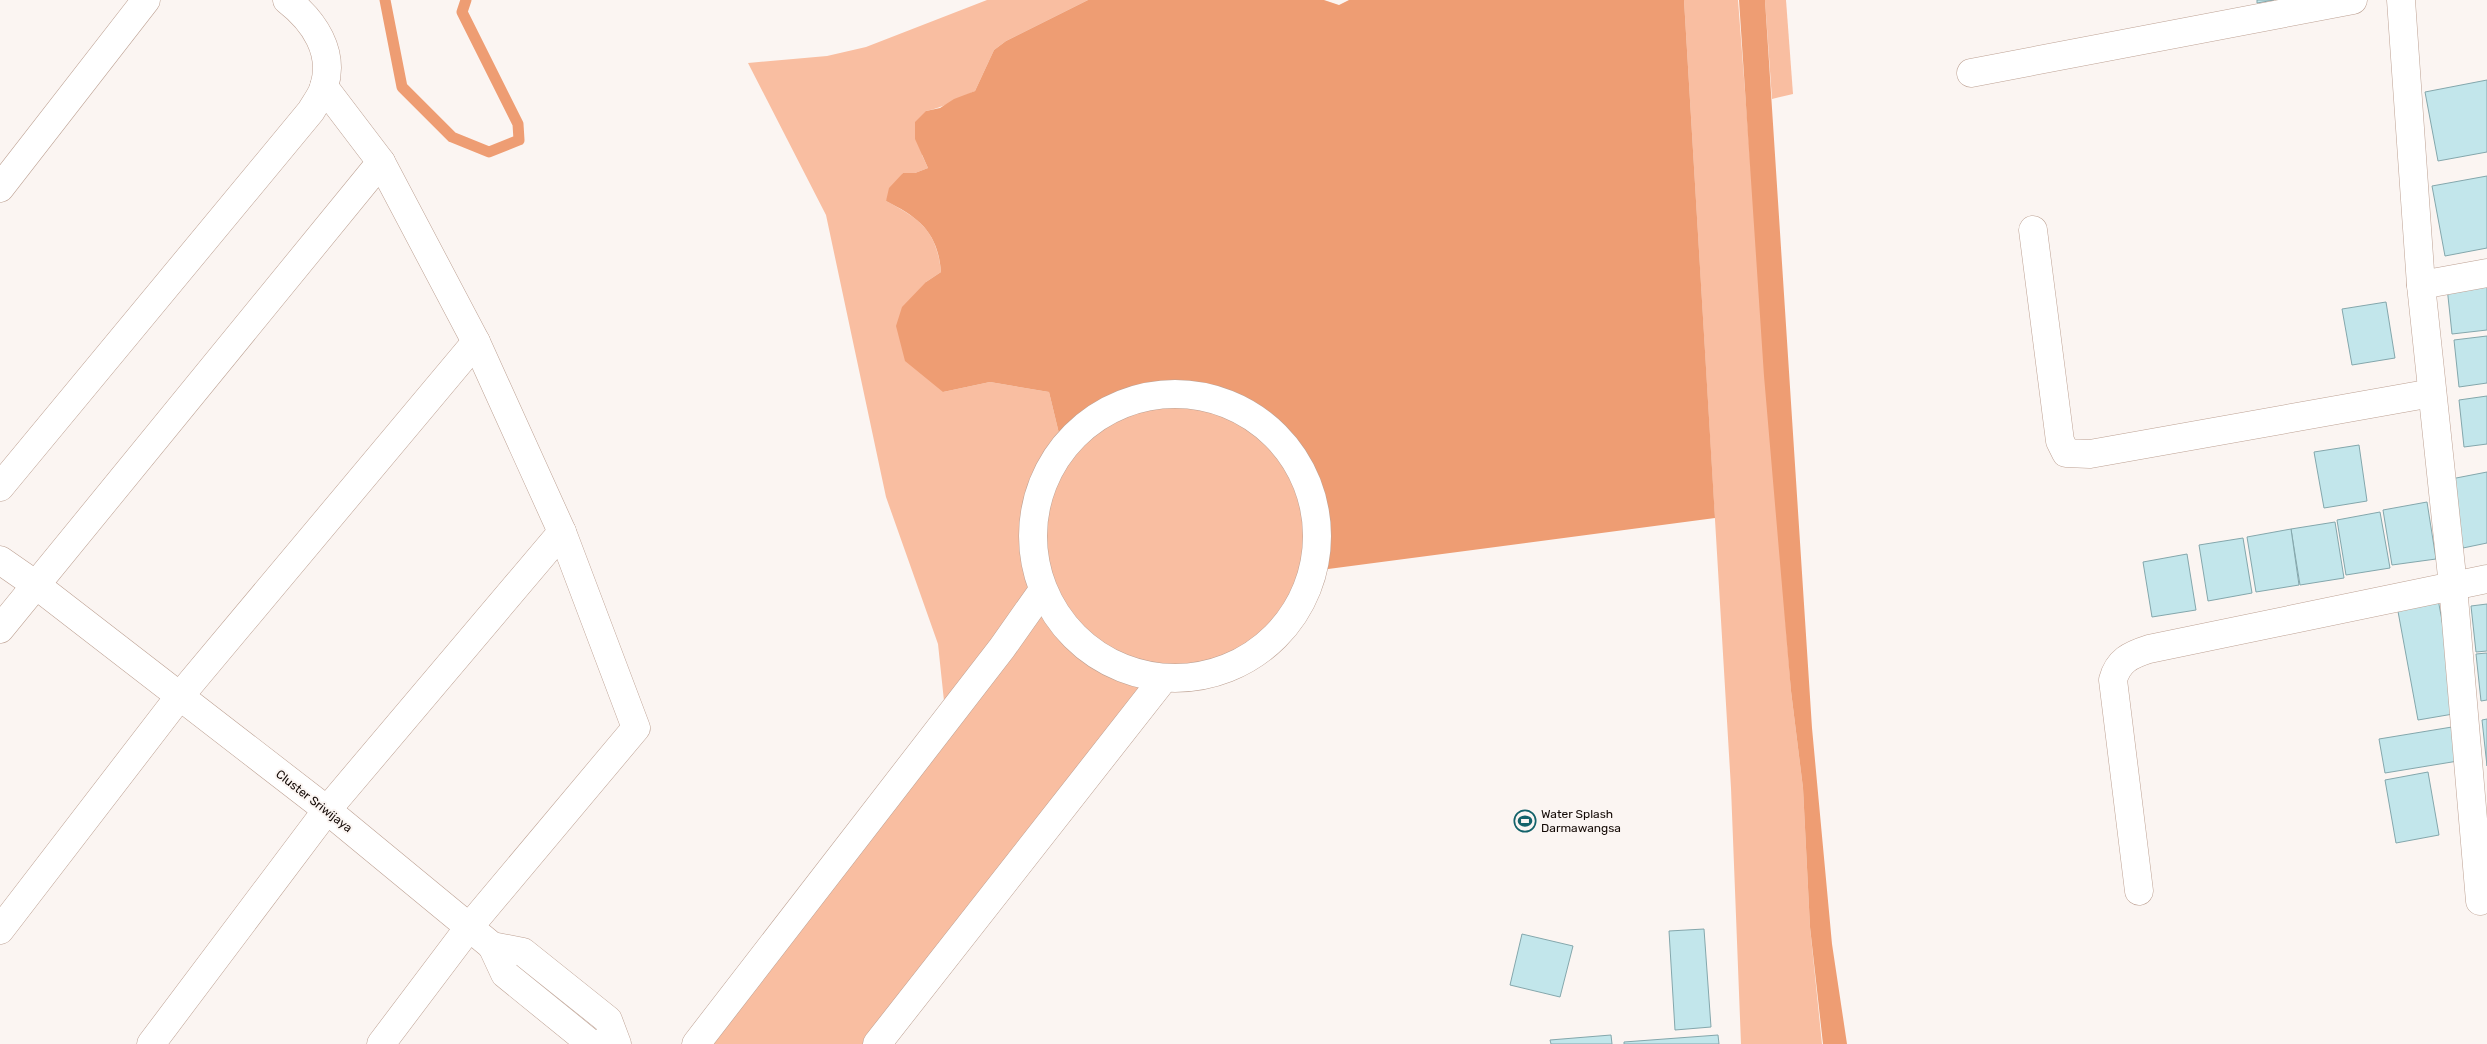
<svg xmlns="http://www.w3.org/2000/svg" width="2487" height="1044" viewBox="0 0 2487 1044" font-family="Rubik,sans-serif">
<rect width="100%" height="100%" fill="#fbf5f2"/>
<!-- green -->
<g fill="#f9bea1">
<path d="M987,0H1088L1006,41L994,50L975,91C959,98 943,108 926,111L922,155L928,168L915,173H903L886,201C921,219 937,232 941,272L926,282L943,392L990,382L1049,392L1063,450C1100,412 1140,390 1194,396C1341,415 1361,615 1223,670C1204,677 1184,677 1164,678L877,1044H696L946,720L938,644L886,497L826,215L748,63L827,56L866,47Z"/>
<path d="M1684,0H1738L1791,691L1803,788L1810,927L1822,1044H1741L1731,788Z"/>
<path d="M1765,0H1786L1793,94L1772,99Z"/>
</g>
<!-- water -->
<g fill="#ee9d73">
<path d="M1088,0H1324L1339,5L1349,0H1684L1715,518L1313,571C1316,551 1320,530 1315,510C1310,488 1300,463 1285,445C1242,395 1164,378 1106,413C1089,423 1076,436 1063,450L1049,392L990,382L943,392L905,361L896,326L902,307L926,282L941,272C938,233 920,218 886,201L889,188L903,173H915L928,168L915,139V122L926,111L940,108L954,99L975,91L994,50L1006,41Z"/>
<path d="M1739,0H1765L1812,728L1832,944L1847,1044H1823L1810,927L1803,788L1791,691L1764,376Z"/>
</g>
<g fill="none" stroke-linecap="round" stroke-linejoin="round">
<!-- stream -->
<path stroke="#ee9d73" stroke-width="11" d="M385,0L402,87L452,137L489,152L519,140L518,124L462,12L466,0"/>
</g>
<!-- building -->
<g fill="#c2e6eb" stroke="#84a7ac">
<path d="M2257,0H2274L2257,3Z"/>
<path d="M2487,80V152L2438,161L2425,92Z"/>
<path d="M2487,176V248L2445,256L2432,186Z"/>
<path d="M2487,283V330L2452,334L2447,287Z"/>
<path d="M2386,302L2395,358L2352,365L2342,309Z"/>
<path d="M2487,336V383L2459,387L2454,340Z"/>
<path d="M2487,396V444L2464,447L2459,400Z"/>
<path d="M2359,445L2367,501L2324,508L2314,452Z"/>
<path d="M2487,472V543L2463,548L2451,479Z"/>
<path d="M2427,502L2436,559L2392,565L2383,510Z"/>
<path d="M2380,512L2390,568L2346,575L2337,520Z"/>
<path d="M2335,522L2344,578L2300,585L2291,529Z"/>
<path d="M2291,529L2299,585L2256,592L2247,537Z"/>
<path d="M2243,538L2252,593L2208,601L2199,545Z"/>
<path d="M2187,554L2196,610L2152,617L2143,562Z"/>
<path d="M2438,599L2459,713L2418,720L2397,606Z"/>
<path d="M2487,604V651L2476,652L2471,606Z"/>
<path d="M2487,653V700L2481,701L2476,654Z"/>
<path d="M2487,719V766L2482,720Z"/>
<path d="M2452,727L2458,761L2385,773L2379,739Z"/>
<path d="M2428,772L2439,835L2396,843L2385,780Z"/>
<path d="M1704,929L1711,1027L1675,1030L1669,931Z"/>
<path d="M1522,934L1573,946L1560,997L1510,985Z"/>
<path d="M1611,1035L1612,1044H1551L1550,1040Z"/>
<path d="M1718,1035L1719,1044H1624V1042Z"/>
</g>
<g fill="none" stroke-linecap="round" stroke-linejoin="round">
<!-- street casing -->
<g stroke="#bda193" stroke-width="29">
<g id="street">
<path d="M2401,0L2421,285L2453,586L2480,901"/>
<path d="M1971,73L2353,0"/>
<path d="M324,87L381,162"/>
<path d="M0,188L146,0"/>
<path d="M2033,230L2060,441L2066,453L2090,454L2432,393"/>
<path d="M2421,285L2487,273"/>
<circle cx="1175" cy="536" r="142"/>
<path d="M0,487L311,111C315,104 322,95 324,87C335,52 314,21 287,0"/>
<path d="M0,560L36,585L327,810L492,946L523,952L608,1020L617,1044"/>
<path d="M0,629L381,162L476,342L562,532L636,728L470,926L381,1044"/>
<path d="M2139,891L2113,680C2118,661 2130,655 2149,649L2487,579"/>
<path d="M0,930L179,697L476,342"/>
<path d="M492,946L505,974L590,1043L595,1044"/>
<path d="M151,1044L327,810L562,532"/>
<path d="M696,1044L1002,648L1043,590"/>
<path d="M877,1044L1164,678"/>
</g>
</g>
<!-- street -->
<use href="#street" stroke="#fff" stroke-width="28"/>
</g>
<!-- icons -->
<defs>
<g id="stadium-ring" transform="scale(1.125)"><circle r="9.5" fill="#fbf5f2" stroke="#13626a" stroke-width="1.5"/><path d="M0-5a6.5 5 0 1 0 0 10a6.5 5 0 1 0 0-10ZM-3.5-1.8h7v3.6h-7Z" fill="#13626a"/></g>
</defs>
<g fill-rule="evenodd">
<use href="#stadium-ring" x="1525" y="821"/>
</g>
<g text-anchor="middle" stroke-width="4" stroke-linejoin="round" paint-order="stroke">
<!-- street labels -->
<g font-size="12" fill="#130905" stroke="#fbf5f2">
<text transform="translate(314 801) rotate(38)" y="4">Cluster Sriwijaya</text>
</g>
<!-- poi labels -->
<g font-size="12" fill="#130905" stroke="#fbf5f2" text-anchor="start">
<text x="1541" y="818">Water Splash<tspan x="1541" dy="14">Darmawangsa</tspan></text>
</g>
</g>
</svg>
